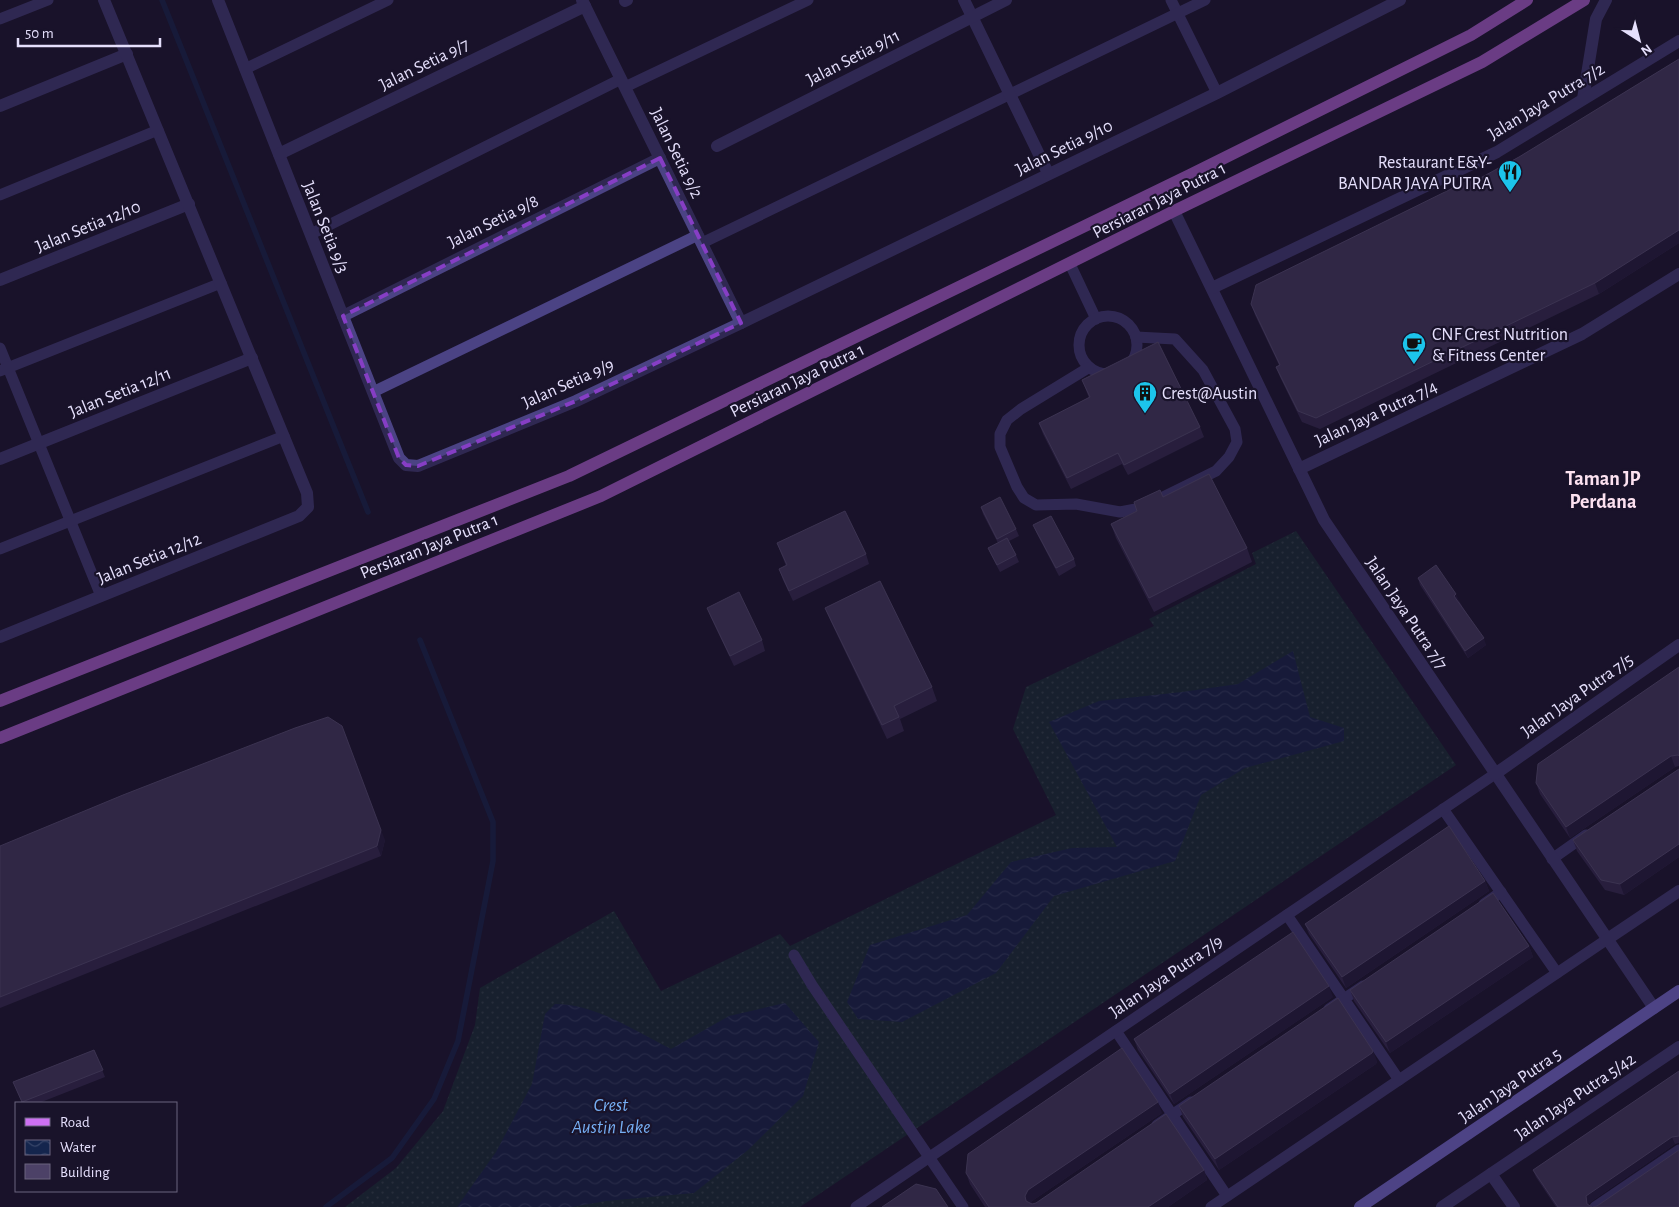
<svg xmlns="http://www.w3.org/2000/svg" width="1679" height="1207" viewBox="0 0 1679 1207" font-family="'Alegreya Sans',sans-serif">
<defs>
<pattern id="grass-dots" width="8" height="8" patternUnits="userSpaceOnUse" patternTransform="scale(1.25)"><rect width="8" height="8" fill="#173233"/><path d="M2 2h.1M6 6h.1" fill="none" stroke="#394f51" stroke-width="1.8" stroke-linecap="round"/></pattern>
<pattern id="water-waves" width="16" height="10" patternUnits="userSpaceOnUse" patternTransform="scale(1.25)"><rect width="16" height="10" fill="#14254d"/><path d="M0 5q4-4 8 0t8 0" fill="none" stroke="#364468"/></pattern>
</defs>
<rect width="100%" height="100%" fill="#19132a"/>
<!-- grass -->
<path fill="url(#grass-dots)" d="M1296,531L1456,765L800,1207H345L396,1168L443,1111L475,1025L480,988L614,911L661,991L780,934L790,946L1056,815L1013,729L1026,687L1154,626L1149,619L1256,564L1252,553Z"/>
<!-- water -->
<g fill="url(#water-waves)">
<path d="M1293,651L1310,717L1344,728V741L1245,768L1201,795L1175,861L1054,896L996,973L902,1022L858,1019L847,1002L870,945L967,915L1011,862L1072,848L1117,847L1049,722L1099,701L1182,692L1238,684Z"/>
<path d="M785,1003L819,1042L803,1096L748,1150L694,1193L606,1201L572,1207H457L496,1152L532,1084L545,1014L555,1004C596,1004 635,1031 671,1049L729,1016Z"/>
</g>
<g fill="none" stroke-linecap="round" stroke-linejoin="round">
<!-- stream -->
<g stroke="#14254d" stroke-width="5.5">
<path d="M162,0L368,512"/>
<path d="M326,1207L392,1158L434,1099L458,1041L493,861V822L420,640"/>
</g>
<!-- lane -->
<g stroke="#4b4384" stroke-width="11">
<path d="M1171,0L1217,93"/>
<path d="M0,19L48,0"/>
<path d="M245,69L388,0"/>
<path d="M625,87L808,0"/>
<path d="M0,195L158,130"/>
<path d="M311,234L621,79"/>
<path d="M702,243L1205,0"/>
<path d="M1070,264L1096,319"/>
<circle cx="1108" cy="345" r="29"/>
<path d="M0,348L101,596"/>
<path d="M1088,368L1021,409L1007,420L1000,434V447L1017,487L1024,498L1036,505L1076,504L1120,512L1141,508L1216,471L1229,457L1237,442L1235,429L1203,370L1175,339L1136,337"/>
<path d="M0,371L221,283"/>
<path d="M373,392L698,235"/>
<path d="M0,549L284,436"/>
<path d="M1443,809L1557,973"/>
<path d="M1552,859L1586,835"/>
<path d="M1484,904L1501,892"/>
<path d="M1287,915L1399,1080"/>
<path d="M794,955L812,985L963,1207"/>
<path d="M1329,1009L1363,986"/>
<path d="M1116,1031L1227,1196"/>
<path d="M1157,1125L1191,1102"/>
<path d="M856,1207L1495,774"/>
<path d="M1211,1207L1606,940"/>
<path d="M1595,1207L1679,1150"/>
</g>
<!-- street -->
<g stroke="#4b4384" stroke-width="12">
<path d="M218,0L399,458L406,465L418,466L576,401L741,323L1217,93L1400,0"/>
<path d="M582,0L741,323"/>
<path d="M964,0L1048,173"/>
<path d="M625,1L627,0"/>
<path d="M1583,99L1596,19L1606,0"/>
<path d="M0,106L127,54"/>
<path d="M717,146L1006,0"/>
<path d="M279,154L585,6"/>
<path d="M1174,211L1324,520L1654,1008"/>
<path d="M0,280L189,204"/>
<path d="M1212,288L1497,152L1679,41"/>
<path d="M343,316L660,158"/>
<path d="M0,459L252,358"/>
<path d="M1299,469L1582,334L1679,274"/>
<path d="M0,637L299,516L308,507L307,493L104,0"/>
<path d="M1495,774L1679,645"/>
<path d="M1606,940L1679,891"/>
<path d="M1491,1174L1514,1207"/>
<path d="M1442,1207L1679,1047"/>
</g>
<!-- secondary -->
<path stroke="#8c7ef4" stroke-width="12" d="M1360,1207L1679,991"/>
<!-- primary -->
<g stroke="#cd70f2" stroke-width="12">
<path d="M0,701L569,476L1190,175L1471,35L1527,0"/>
<path d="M0,738L601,496L1174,211L1482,62L1584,0"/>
</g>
</g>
<!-- wall -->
<g fill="#3a2e56">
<path d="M1679,59V243L1599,294L1320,429L1302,422L1280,377L1276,367L1279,365L1255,315L1251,304L1519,157Z"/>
<path d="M1082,380L1200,427L1204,437L1128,475L1122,464L1071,489L1043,434L1039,423L1089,398Z"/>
<path d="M1163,497L1247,548L1252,562L1154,612L1116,538L1111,524Z"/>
<path d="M981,507L1016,529L1019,536L1009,541L1016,555L1019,562L1000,572L991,555L988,548L998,543L983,514Z"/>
<path d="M1033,525L1074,559L1076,566L1059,576L1036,532Z"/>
<path d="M777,543L866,554L869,564L793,601L783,580L779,569L786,566Z"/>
<path d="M1418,578L1459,601L1486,645L1468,658L1420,585Z"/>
<path d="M707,608L762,640L765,651L734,666L711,618Z"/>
<path d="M825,608L932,687L937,701L900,719L904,731L887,739L831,622Z"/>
<path d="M1679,667V766L1675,767L1570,838L1540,794L1536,783Z"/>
<path d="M1679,769V857L1624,895L1605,890L1577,851L1573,840Z"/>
<path d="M385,840L381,856L0,1008V846Z"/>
<path d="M1485,881L1489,891L1346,988L1309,934L1305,924Z"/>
<path d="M1529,946L1533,957L1390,1053L1354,1001L1350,990Z"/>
<path d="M1333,997L1174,1104L1138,1050L1134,1039Z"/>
<path d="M94,1050L105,1077L39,1103H22L13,1082Z"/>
<path d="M1377,1061L1376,1064L1219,1170L1183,1117L1179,1106Z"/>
<path d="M1679,1071V1143L1675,1144L1589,1203V1205L1592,1207H1556L1536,1177L1533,1170Z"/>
<path d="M1162,1113L1032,1201L1031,1203L1032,1204L1204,1170L1207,1180L1168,1207H985L970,1184L966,1173Z"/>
</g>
<!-- shaded-wall -->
<g fill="#251b3d">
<path d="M1679,230V243L1599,294L1595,283Z"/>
<path d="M1456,594L1459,601L1457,603L1454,596Z"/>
<path d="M1484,638L1486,645L1468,658L1465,651Z"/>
<path d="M1671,756L1675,767L1570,838L1566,827Z"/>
<path d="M381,830L385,840L381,856L377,846Z"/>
<path d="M1679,844V857L1624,895L1620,884Z"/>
<path d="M1485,881L1489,891L1346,988L1342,977Z"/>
<path d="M1529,946L1533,957L1390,1053L1386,1042Z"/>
<path d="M1329,986L1333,997L1174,1104L1170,1094Z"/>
<path d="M1373,1051L1377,1061L1376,1064L1219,1170L1215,1159Z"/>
<path d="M1158,1102L1162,1113L1032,1201L1029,1207L1025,1196L1028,1190Z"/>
<path d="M1672,1137L1675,1144L1589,1203V1207L1587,1204L1586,1196Z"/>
<path d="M1204,1170L1207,1180L1168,1207H1148Z"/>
</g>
<!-- building -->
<g fill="#4c4167" stroke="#645a7f">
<path d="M1679,59V230L1595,283L1316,418L1298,411L1276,367L1280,365L1251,304L1256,285L1453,188L1472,179L1473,182L1519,157Z"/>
<path d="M1158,342L1200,427L1124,465L1118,453L1067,478L1039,423L1090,397L1082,380Z"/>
<path d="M1209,474L1247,548L1149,598L1111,524L1137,511L1134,502L1160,490L1163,497Z"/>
<path d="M1000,497L1016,529L997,539L981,507Z"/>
<path d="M845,511L866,554L789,591L779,569L787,565L777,543Z"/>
<path d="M1051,516L1074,559L1056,568L1033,525Z"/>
<path d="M1007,538L1016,555L997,565L988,548Z"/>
<path d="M1436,565L1456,594L1454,596L1484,638L1465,651L1418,578Z"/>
<path d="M880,581L932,687L894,706L899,717L882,725L825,608Z"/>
<path d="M739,592L762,640L730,656L707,608Z"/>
<path d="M1679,667V756L1678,755L1671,756L1566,827L1536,783L1538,764Z"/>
<path d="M328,717L342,726L381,830L377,846L0,997V846L123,795L295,728Z"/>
<path d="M1679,769V844L1620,884L1601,880L1573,840Z"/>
<path d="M1449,826L1485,881L1342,977L1305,924Z"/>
<path d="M1493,893L1529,946L1386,1042L1350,990Z"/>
<path d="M1293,932L1329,986L1170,1094L1134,1039Z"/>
<path d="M1338,998L1373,1051L1372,1053L1215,1159L1179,1106Z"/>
<path d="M1122,1048L1158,1102L1028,1190L1025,1196L1026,1201L1032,1204L1036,1203L1166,1114L1204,1170L1148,1207H989L966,1173L968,1154Z"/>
<path d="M94,1050L103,1070L22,1102L13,1082Z"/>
<path d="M1679,1071V1136L1672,1137L1586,1196L1587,1204L1592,1207H1558L1533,1170Z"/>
<path d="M1679,1150V1207H1593L1597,1206Z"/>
<path d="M916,1184L936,1189L948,1207H882Z"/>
</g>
<!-- marked area -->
<path d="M0 0H1679V1207H0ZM660,158L741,323L576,401L418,466L406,465L399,458L343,316Z" fill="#19132a" fill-opacity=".55" fill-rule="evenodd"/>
<path fill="none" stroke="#863ec5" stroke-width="4" stroke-dasharray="10 6" stroke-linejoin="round" d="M660,158L741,323L576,401L418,466L406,465L399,458L343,316Z"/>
<!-- icons -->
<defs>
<g id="restaurant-pin" transform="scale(1.25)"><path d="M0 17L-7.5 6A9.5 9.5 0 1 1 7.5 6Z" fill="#1cc4eb" stroke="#19132a"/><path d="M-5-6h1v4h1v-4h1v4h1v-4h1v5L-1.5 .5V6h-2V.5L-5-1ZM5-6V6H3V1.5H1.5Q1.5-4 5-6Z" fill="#111"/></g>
<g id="cafe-pin" transform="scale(1.25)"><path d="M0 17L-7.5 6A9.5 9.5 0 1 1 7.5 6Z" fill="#1cc4eb" stroke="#19132a"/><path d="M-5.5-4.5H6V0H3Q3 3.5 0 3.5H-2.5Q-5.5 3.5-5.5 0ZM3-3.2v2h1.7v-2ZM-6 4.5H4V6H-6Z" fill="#111"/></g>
<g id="building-pin" transform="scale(1.25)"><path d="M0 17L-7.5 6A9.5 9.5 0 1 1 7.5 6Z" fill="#1cc4eb" stroke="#19132a"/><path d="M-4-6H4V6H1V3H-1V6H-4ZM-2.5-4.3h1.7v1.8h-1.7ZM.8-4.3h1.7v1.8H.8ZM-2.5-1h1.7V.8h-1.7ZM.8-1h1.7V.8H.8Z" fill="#111"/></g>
</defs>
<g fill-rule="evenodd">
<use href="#restaurant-pin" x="1510" y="172"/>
<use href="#cafe-pin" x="1414" y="344"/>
<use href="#building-pin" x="1145" y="393"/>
</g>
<g text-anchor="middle" stroke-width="4.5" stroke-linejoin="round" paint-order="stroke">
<!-- street labels -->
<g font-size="18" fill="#e5dffc" stroke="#19132a">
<text transform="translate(853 57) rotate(-27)" y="6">Jalan Setia 9/11</text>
<text transform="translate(424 64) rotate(-26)" y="6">Jalan Setia 9/7</text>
<text transform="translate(1546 101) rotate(-31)" y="6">Jalan Jaya Putra 7/2</text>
<text transform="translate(1064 147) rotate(-26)" y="6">Jalan Setia 9/10</text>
<text transform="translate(677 153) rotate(64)" y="6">Jalan Setia 9/2</text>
<text transform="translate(1159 200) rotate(-27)" y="6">Persiaran Jaya Putra 1</text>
<text transform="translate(493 221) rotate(-26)" y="6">Jalan Setia 9/8</text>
<text transform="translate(88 226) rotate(-22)" y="6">Jalan Setia 12/10</text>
<text transform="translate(326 227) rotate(68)" y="6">Jalan Setia 9/3</text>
<text transform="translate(797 380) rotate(-26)" y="6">Persiaran Jaya Putra 1</text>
<text transform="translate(568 383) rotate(-24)" y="6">Jalan Setia 9/9</text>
<text transform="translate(120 392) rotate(-22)" y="6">Jalan Setia 12/11</text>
<text transform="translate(1376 413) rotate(-25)" y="6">Jalan Jaya Putra 7/4</text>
<text transform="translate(429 546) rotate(-22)" y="6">Persiaran Jaya Putra 1</text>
<text transform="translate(149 558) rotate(-22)" y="6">Jalan Setia 12/12</text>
<text transform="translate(1407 613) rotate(56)" y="6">Jalan Jaya Putra 7/7</text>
<text transform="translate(1577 695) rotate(-35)" y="6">Jalan Jaya Putra 7/5</text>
<text transform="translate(1166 976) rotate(-34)" y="6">Jalan Jaya Putra 7/9</text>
<text transform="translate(1510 1085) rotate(-34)" y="6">Jalan Jaya Putra 5</text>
<text transform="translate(1575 1096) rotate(-34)" y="6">Jalan Jaya Putra 5/42</text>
</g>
<!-- poi labels -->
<g font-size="18" fill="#e5dffc" stroke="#19132a" text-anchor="start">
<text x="1492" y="168" text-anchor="end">Restaurant E&amp;Y-<tspan x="1492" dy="21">BANDAR JAYA PUTRA</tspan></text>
<text x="1432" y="340">CNF Crest Nutrition<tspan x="1432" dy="21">&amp; Fitness Center</tspan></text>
<text x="1162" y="399">Crest@Austin</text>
</g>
<!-- water labels -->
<g font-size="19" font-style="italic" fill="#76aef3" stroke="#19132a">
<text x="611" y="1111">Crest<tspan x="611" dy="22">Austin Lake</tspan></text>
</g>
<!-- quarter labels -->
<g font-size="20" font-weight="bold" fill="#fce1f0" stroke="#19132a">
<text x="1603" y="485">Taman JP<tspan x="1603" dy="23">Perdana</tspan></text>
</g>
</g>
<!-- legend -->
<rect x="15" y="1102" width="162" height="90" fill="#19132a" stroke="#6b657e"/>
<rect x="25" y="1118" width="25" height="8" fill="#cd70f2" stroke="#6b657e"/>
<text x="60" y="1127" font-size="15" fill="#e5dffc">Road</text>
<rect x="25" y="1140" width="25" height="15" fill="url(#water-waves)" stroke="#6b657e"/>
<text x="60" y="1152" font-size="15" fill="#e5dffc">Water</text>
<rect x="25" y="1164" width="25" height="15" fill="#4c4167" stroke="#6b657e"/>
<text x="60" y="1177" font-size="15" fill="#e5dffc">Building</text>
<!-- north arrow -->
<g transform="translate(1639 40) rotate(144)" stroke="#19132a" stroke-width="4" paint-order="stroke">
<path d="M0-4L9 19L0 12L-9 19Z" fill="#e5dffc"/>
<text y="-8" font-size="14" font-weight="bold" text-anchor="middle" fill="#e5dffc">N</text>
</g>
<!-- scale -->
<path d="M18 38v8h142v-8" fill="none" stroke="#e5dffc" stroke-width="2.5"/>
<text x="25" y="38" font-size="15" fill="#e5dffc" stroke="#19132a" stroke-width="4" paint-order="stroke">50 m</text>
</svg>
